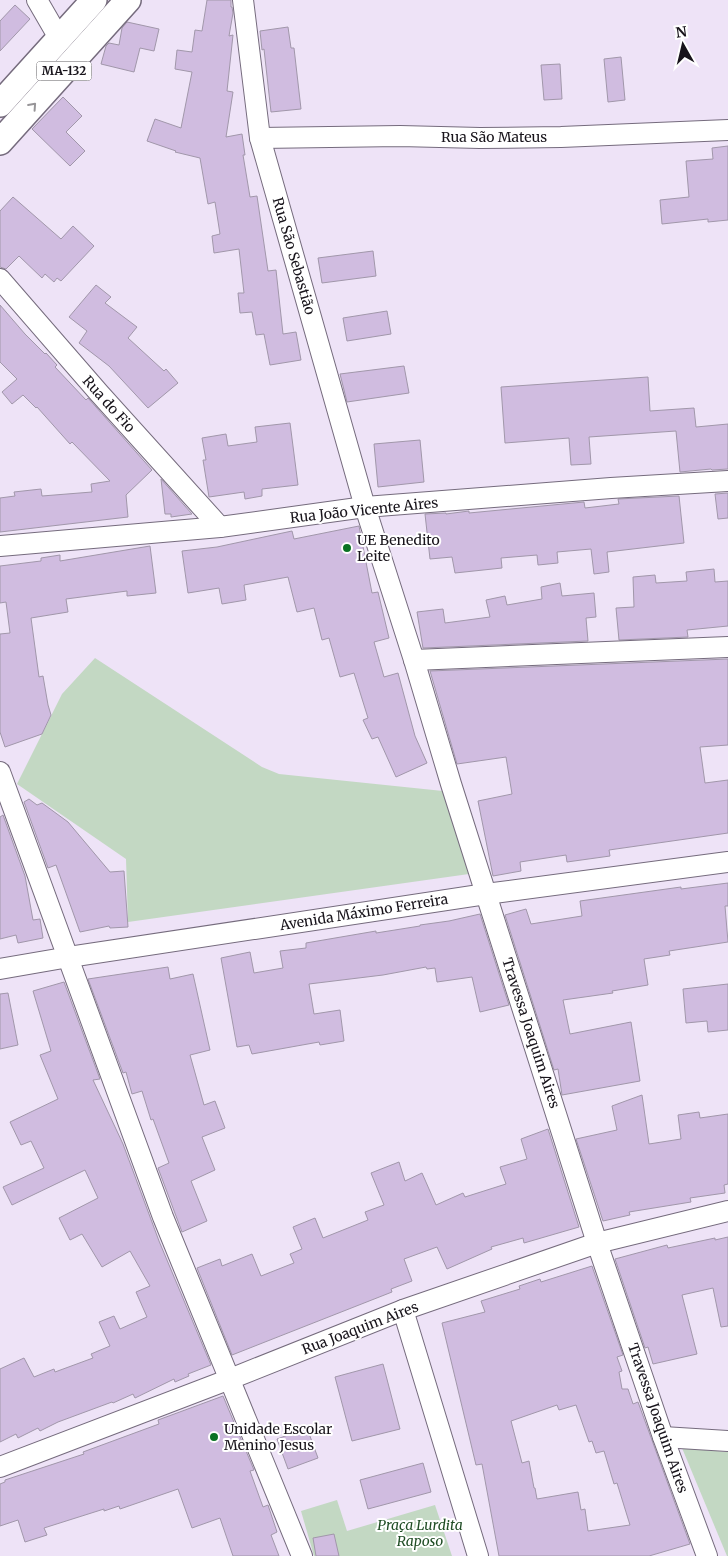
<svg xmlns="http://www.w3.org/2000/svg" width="728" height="1556" viewBox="0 0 728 1556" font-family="Merriweather,serif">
<rect width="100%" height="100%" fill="#eee3f7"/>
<!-- green -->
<g fill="#c3d8c3">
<path d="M95,658L262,767L279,774L443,791L469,874L128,922L126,859L17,784L62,694Z"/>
<path d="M682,1448L728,1452V1556H727Z"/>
<path d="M337,1500L347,1531L435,1505L452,1556H314L301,1511Z"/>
</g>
<!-- building -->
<g fill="#d0bce0" stroke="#a197aa" fill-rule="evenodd">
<path d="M207,0H231V7H232L233,13L229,36L233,35L227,91L233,92L226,137L242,134L245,155H243L250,197L257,196L268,271L276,270L283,334L296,332L301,360L270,365L264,334L256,335L252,312L240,313L238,293H244L239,249L214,253L212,236L220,234L215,202L208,204L200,158L175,152L176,151L147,141L155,119L181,128L192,72L175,69L177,50L192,52L195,30L202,31Z"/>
<path d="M15,5L30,19L0,51V21Z"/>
<path d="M127,22L159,29L154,51L140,48L134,72L101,64L106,46L109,43L119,45L122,28Z"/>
<path d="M288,27L291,48H294L301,109L271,112L264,49L262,50L260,31Z"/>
<path d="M621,57L625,100L608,102L604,59Z"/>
<path d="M560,64L562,99L544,100L541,65Z"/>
<path d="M63,97L82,116L66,132L85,151L70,166L32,129Z"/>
<path d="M728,146V220L708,222V219L662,224L660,200L689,197L686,161L713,159L712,148Z"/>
<path d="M13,197L61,239L73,226L94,246L61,281L57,278L54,282L45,274L42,278L19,256L6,269L0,267V211Z"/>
<path d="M373,251L376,276L322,283L318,258Z"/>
<path d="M96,285L111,297L105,303L137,327L128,338L164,371L166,369L178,383L148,408L109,366L79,343L87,331L69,317Z"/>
<path d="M0,305L25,334L45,354L46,353L57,365L55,367L86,400L88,398L152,470L126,495L128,517L0,532V498L15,496L14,492L41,489L42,496L92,492L91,484L110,481L72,442L70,444L37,407L36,408L23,395L12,404L2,392L17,379L0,362Z"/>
<path d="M387,311L391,334L347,341L343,318Z"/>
<path d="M404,366L409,393L347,402L340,374Z"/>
<path d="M648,377L650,411L694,408L696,427L728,424V469L712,470L711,469L680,472L676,431L589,437L591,464L571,465L569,438L505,443L501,387Z"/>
<path d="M290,423L298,485L262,489V496L245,499L244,492L209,497L203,460H206L202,438L226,434L228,446L257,442L255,427Z"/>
<path d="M420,440L424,482L378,487L374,444Z"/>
<path d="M161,479L192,514L171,517V514H165Z"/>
<path d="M728,493V518L718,519L715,494Z"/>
<path d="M679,496L684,543L607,552L609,572L594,574L591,549L557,552L558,563L538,565L537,555L501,558L502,568L455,573L452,557L430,559L425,514L446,513V514L469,511V513L584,502L585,508L619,504L618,499Z"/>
<path d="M359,526L372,593L378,592L389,638L374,642L384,677L398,673L415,736L427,763L396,777L378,737L372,739L363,720L368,718L354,673L340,677L329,638L322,640L314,608L297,612L288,577L244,585L246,600L222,604L219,588L188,593L182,551L217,547L292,531L294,539Z"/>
<path d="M150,546L156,593L127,596V591L66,599L68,612L31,618L39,677L43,676L48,705L51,715L42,734L5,747L0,732V634L10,633L6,602L0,603V566L41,561V558L60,555V561Z"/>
<path d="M714,569L715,582L728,581V626L687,630L688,637L619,640L616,608L634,607L633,577L655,575L656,583L687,581L686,572Z"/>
<path d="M560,583L562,596L594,593L596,617L586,618L588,641L423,648L417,612L443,609L445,623L490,617L486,600L505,596L507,605L542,599L541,587Z"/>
<path d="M728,659V745L700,747L705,783L728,780V833L609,850L610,856L567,862L566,855L520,862L521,871L493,876L478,801L512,794L506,757L457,764L430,671Z"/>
<path d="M29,799L37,805L42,803L68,822L110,872L124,871L128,927L110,928L109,926L80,932L56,865L48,868L24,802Z"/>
<path d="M3,815L25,876L33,920L40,919L43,938L18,943L16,935L0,939V817Z"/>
<path d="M728,883V906H725L728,942L669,951L670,955L644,959L648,985L612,991L613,993L563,1000L570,1034L631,1022L640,1081L562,1095L558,1069L554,1070L505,915L526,909L531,924L582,916L580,901L681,887V889Z"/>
<path d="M480,914L509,1005L480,1012L472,977L437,982L435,968L427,969L426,967L383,975L309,984L314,1014L340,1010L344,1041L320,1045L319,1042L252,1054L249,1045L237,1047L221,958L250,952L254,973L283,968L280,951L306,948V943L376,931V933L420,926V925L449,921Z"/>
<path d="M168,967L170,979L193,974L210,1050L190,1055L204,1105L215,1101L225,1128L202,1137L215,1170L191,1181L207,1221L182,1232L158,1168L169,1163L153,1119L151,1120L142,1091L132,1094L126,1072L123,1073L88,979Z"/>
<path d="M64,982L100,1079L93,1080L123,1144L159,1241L211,1365L188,1374L189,1376L175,1382L174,1379L135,1398L133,1394L113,1403L112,1402L58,1422L40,1431L38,1428L18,1438L16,1434L0,1442V1369L24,1358L34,1377L54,1369L55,1372L93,1358L91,1354L110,1346L99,1322L114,1316L120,1329L147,1317L136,1292L150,1286L130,1251L102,1267L82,1234L70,1240L59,1218L98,1198L85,1170L12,1205L3,1187L44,1168L31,1141L21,1145L10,1122L58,1099L40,1055L51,1051L33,991Z"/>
<path d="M728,984V1030L708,1032L707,1021L686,1023L683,989Z"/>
<path d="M8,993L18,1045L0,1049V994Z"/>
<path d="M642,1095L649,1144L681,1139L678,1115L699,1112L700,1118L728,1114V1184L724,1185L725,1193L690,1198L691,1202L629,1212L630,1215L603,1221L576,1139L617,1130L612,1106Z"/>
<path d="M548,1129L579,1227L524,1243L523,1238L491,1247L492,1249L447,1269L437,1247L404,1259L412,1281L391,1289L392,1292L232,1355L197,1268L220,1259L222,1266L252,1254L261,1276L294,1263L290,1254L302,1249L293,1227L315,1218L323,1238L368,1220L365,1212L384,1205L371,1173L399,1162L405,1181L422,1173L436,1205L463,1193L465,1197L506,1184L500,1167L527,1159L521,1139Z"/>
<path d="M728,1237V1326L721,1327L713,1288L682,1295L697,1354L653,1364L648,1347L645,1348L615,1259L667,1245L668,1248L715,1238V1240Z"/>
<path d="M592,1266L623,1355L617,1357L622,1371L619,1372L622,1389H628L633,1404L638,1402L690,1544L649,1556H499L482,1464L476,1465L442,1323L485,1312L481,1301L520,1289L519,1286L540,1279L541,1282ZM557,1405L559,1410L576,1405L589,1442L592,1441L596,1453L604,1451L614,1484L617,1483L630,1525L588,1531L585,1509L581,1510L578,1492L537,1499L535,1488H534L529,1461L522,1463L511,1421Z"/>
<path d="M383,1364L400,1429L352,1441L335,1377Z"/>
<path d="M223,1396L254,1470L250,1471L263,1507L268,1505L277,1532L271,1535L279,1556H233L220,1518L192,1528L178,1489L120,1509L119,1506L104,1511V1509L44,1528L47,1535L25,1542L18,1520L0,1526V1484L5,1482V1480L84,1454L83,1452L159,1424L158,1420Z"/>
<path d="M307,1428L318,1458L288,1469L277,1439Z"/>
<path d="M423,1463L431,1492L368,1509L360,1480Z"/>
<path d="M334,1534L339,1556H316L313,1538Z"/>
</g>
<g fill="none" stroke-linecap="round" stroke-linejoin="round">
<!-- minor casing -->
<g stroke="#756b7d" stroke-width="22">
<g id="minor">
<path d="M37,0L59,38"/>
<path d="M243,0L260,138L365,507L414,660L451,784L597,1243L663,1437L707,1556"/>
<path d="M260,138L400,136L480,138L561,137L728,130"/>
<path d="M0,279L99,393L220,527"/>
<path d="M0,546L220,527L365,507L611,488L728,481"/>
<path d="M414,660L728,647"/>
<path d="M0,772L163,1217L302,1556"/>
<path d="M0,969L69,957L486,894L728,862"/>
<path d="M403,1310L478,1556"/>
<path d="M663,1437L728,1441"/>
<path d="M0,1467L230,1379L403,1310L597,1243L728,1211"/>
</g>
</g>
<!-- major casing -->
<g stroke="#756b7d" stroke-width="28">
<g id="major">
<path d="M0,104L94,0"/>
<path d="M0,142L128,0"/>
</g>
</g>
<!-- minor -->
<use href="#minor" stroke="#fff" stroke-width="20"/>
<!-- major -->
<use href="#major" stroke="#fff" stroke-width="25"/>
</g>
<!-- one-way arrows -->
<defs><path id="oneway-chevron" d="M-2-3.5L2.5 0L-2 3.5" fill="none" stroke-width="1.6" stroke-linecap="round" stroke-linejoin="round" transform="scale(1.25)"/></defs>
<use stroke="#979598" href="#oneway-chevron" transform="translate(33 106) rotate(-48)"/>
<!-- markers -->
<g fill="#0a7223" stroke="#fff" stroke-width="2">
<circle cx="347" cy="548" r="5"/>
<circle cx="214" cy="1437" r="5"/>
</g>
<g text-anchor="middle" stroke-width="4" stroke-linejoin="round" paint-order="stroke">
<!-- shield labels -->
<rect fill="#fff" stroke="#5d5a5f" stroke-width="1" x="36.5" y="61.5" width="55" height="19" rx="4"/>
<g font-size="12" font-weight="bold" fill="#18141b">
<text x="64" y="75">MA-132</text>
</g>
<!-- street labels -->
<g font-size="14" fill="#18141b" stroke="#fff">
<text x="494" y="142">Rua São Mateus</text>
<text transform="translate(294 256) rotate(74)" y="5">Rua São Sebastião</text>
<text transform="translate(109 404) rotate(48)" y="5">Rua do Fio</text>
<text transform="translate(364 510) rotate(-6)" y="5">Rua João Vicente Aires</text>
<text transform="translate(364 912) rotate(-9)" y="5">Avenida Máximo Ferreira</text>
<text transform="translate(531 1033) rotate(72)" y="5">Travessa Joaquim Aires</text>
<text transform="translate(360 1328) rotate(-21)" y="5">Rua Joaquim Aires</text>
<text transform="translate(658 1418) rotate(71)" y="5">Travessa Joaquim Aires</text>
</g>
<!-- poi labels -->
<g font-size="14" fill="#18141b" stroke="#fff" text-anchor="start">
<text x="357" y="545">UE Benedito<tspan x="357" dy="16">Leite</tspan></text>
<text x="224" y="1434">Unidade Escolar<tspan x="224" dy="16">Menino Jesus</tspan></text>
</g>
<!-- park labels -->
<g font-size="14" font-style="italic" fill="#204d25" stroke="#fff">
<text x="420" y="1530">Praça Lurdita<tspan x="420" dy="16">Raposo</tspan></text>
</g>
</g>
<!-- north arrow -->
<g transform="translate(683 45) rotate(352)" stroke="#ffffff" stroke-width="4" paint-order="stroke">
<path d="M0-4L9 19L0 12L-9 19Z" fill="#18141b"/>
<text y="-8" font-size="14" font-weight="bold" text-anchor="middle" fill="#18141b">N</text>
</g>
</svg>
